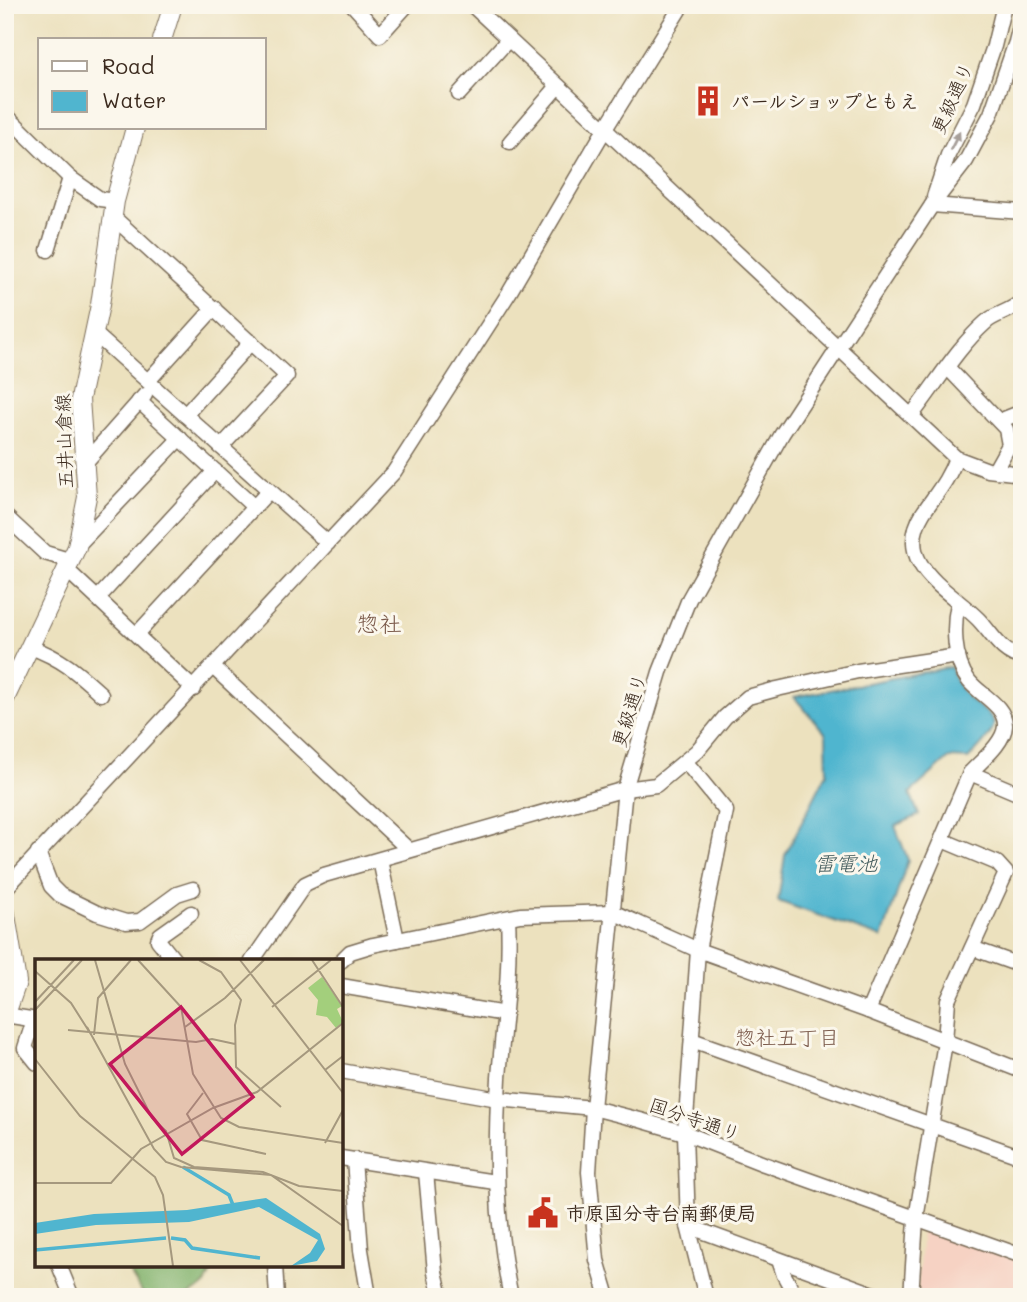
<svg xmlns="http://www.w3.org/2000/svg" width="1027" height="1302" viewBox="0 0 1027 1302" font-family="Mali,'Klee One',sans-serif">
<rect width="100%" height="100%" fill="#fbf7ec"/>
<filter id="ink" filterUnits="userSpaceOnUse"><feTurbulence type="fractalNoise" baseFrequency=".0143" numOctaves="2"/><feDisplacementMap in="SourceGraphic" scale="14" xChannelSelector="R" yChannelSelector="G"/><feConvolveMatrix kernelMatrix="1 2 1 2 8 2 1 2 1" color-interpolation-filters="sRGB"/></filter>
<filter id="wash" filterUnits="userSpaceOnUse"><feTurbulence type="fractalNoise" baseFrequency=".00686" numOctaves="4" result="noise"/><feDisplacementMap in="SourceGraphic" scale="28" xChannelSelector="R" yChannelSelector="G"/><feGaussianBlur stdDeviation="1.57" result="paint"/><feColorMatrix in="noise" values="0 0 0 0 0 0 0 0 0 0 0 0 0 0 0 0 0 1.4 0 .05"/><feComposite in="paint" operator="in"/></filter>
<g filter="url(#wash)">
<rect width="100%" height="100%" fill="#ece1be"/>
<!-- built -->
<path fill="#f6d2c3" d="M922,1229L1022,1262V1297H917Z"/>
<!-- forest -->
<path fill="#82b26c" stroke="#5e6e45" stroke-width="2" d="M125,1265H215L204,1286L185,1297H145Z"/>
<!-- water -->
<path fill="#50b5cf" stroke="#467076" stroke-width="2" d="M951,667C953,672 954,678 957,683C979,722 1021,708 968,759L949,758L910,793L919,815L895,826L908,860L882,938L778,901L785,855L827,773L826,734L794,697Z"/>
</g>
<g filter="url(#ink)">
<g fill="none" stroke-linecap="round" stroke-linejoin="round">
<!-- minor casing -->
<g stroke="#796a56" stroke-width="17">
<g id="minor">
<path d="M353,5L380,35L407,5"/>
<path d="M472,5L956,458L988,470L1022,474"/>
<path d="M459,94L508,40"/>
<path d="M5,114L70,178L100,199L115,201"/>
<path d="M510,142L558,86"/>
<path d="M934,197L948,155L974,104L994,46L1004,5"/>
<path d="M932,205L1022,212"/>
<path d="M112,216L287,376L221,447"/>
<path d="M48,250L70,178"/>
<path d="M94,333L328,543"/>
<path d="M948,368L1006,429L1009,445L995,470"/>
<path d="M148,381L214,308"/>
<path d="M139,401L254,507"/>
<path d="M185,415L251,342"/>
<path d="M911,416C935,386 956,349 985,323C995,313 1008,314 1022,301"/>
<path d="M999,421L1022,412"/>
<path d="M956,458C949,479 935,495 923,513C892,564 948,589 978,619C991,632 1002,655 1022,657"/>
<path d="M83,465L145,395"/>
<path d="M5,516L45,553L72,561"/>
<path d="M77,546L180,438"/>
<path d="M67,570L194,689"/>
<path d="M98,598L215,471"/>
<path d="M958,603C953,626 953,661 969,681C980,695 1006,706 1005,726C1004,743 981,761 970,773"/>
<path d="M137,634L269,491"/>
<path d="M30,647C61,658 77,672 101,694"/>
<path d="M214,668L409,850"/>
<path d="M685,761L726,811L698,950L685,1133L688,1226L706,1297"/>
<path d="M38,852L51,886L60,895L97,913L126,922L140,921L177,894L193,889"/>
<path d="M380,860L397,940"/>
<path d="M5,889L394,472L509,293L605,129L682,5"/>
<path d="M508,918C511,971 503,1024 499,1078C495,1153 495,1223 511,1297"/>
<path d="M972,948L1022,966"/>
<path d="M175,961L158,940L160,935L191,913"/>
<path d="M252,961L305,884L324,875L625,789L656,785L697,751L725,717L748,697L777,689L858,671L958,656"/>
<path d="M341,961L350,952L373,945L520,915L613,912L698,950L868,1011L1022,1071"/>
<path d="M341,986L505,1014"/>
<path d="M868,1011L970,773L1022,795"/>
<path d="M5,1015L37,1020"/>
<path d="M34,1020L25,1048L37,1063"/>
<path d="M692,1040L1022,1157"/>
<path d="M341,1071L498,1099L593,1108L640,1120L685,1133L764,1164L1022,1256"/>
<path d="M341,1158L495,1182"/>
<path d="M354,1160L361,1250L369,1297"/>
<path d="M426,1172L435,1272L441,1297"/>
<path d="M688,1226L882,1297"/>
<path d="M779,1260L784,1275L796,1297"/>
<path d="M59,1265L72,1297"/>
<path d="M275,1265L277,1297"/>
<path d="M608,1297L597,1260L589,1172L593,1108L625,789L660,672L689,599L782,434L932,205L966,161L991,114L1016,42L1022,18"/>
<path d="M911,1297L916,1219L945,1042L948,1000L1006,873L997,863L942,840"/>
</g>
</g>
<!-- major casing -->
<g stroke="#796a56" stroke-width="20">
<g id="major">
<path d="M162,40L173,5"/>
<path d="M5,699L77,547L87,497L80,399L100,305L115,201L135,128"/>
<path d="M5,909L17,982L5,1017"/>
</g>
</g>
<!-- minor -->
<use href="#minor" stroke="#fff" stroke-width="14"/>
<!-- major -->
<use href="#major" stroke="#fff" stroke-width="18"/>
</g>
<!-- one-way arrows -->
<defs><path id="oneway-solid" d="M-6-.8H1V-3.2L6.5 0L1 3.2V.8H-6Z" transform="scale(1.75)"/></defs>
<use fill="#a79f9a" href="#oneway-solid" transform="translate(955 141) rotate(-63)"/>
</g>
<!-- icons -->
<defs>
<g id="building-bare" transform="scale(2.415)"><path d="M-4-6H4V6H1V3H-1V6H-4ZM-2.5-4.3h1.7v1.8h-1.7ZM.8-4.3h1.7v1.8H.8ZM-2.5-1h1.7V.8h-1.7ZM.8-1h1.7V.8H.8Z" fill="#c8321e" stroke="#fbf7ec" stroke-width="2.5" paint-order="stroke"/></g>
<g id="civic-bare" transform="scale(2.415)"><path d="M-.6-6.5H3V-4.5H.6V-3L4-1V1h2V6H-6V1h2V-1L-.6-3ZM-1.2 2.5V6h2.4V2.5Z" fill="#c8321e" stroke="#fbf7ec" stroke-width="2.5" paint-order="stroke"/></g>
</defs>
<g fill-rule="evenodd">
<use href="#building-bare" x="708" y="101"/>
<use href="#civic-bare" x="543" y="1213"/>
</g>
<g text-anchor="middle" stroke-width="6" stroke-linejoin="round" paint-order="stroke">
<!-- street labels -->
<g font-size="19" fill="#3b2a1e" stroke="#fbf7ec">
<text transform="translate(952 98) rotate(-66)" y="7">更級通り</text>
<text transform="translate(64 441) rotate(-92)" y="7">五井山倉線</text>
<text transform="translate(629 710) rotate(-73)" y="7">更級通り</text>
<text transform="translate(695 1119) rotate(19)" y="7">国分寺通り</text>
</g>
<!-- poi labels -->
<g font-size="19" font-weight="bold" fill="#3b2a1e" stroke="#fbf7ec" text-anchor="start">
<text x="731" y="108">パールショップともえ</text>
<text x="566" y="1220">市原国分寺台南郵便局</text>
</g>
<!-- water labels -->
<g font-size="21" font-style="italic" fill="#425b5c" stroke="#fbf7ec">
<text x="846" y="871">雷電池</text>
</g>
<!-- neighbourhood labels -->
<g font-size="21" fill="#7b5a4b" stroke="#fbf7ec">
<text x="787" y="1045">惣社五丁目</text>
</g>
<!-- quarter labels -->
<g font-size="23" fill="#7b5a4b" stroke="#fbf7ec">
<text x="379" y="632">惣社</text>
</g>
</g>
<!-- overview -->
<g transform="translate(35 959)">
<rect width="308" height="308" fill="#ece1be"/>
<path d="M287,18L307,47L302,50L308,63L301,69L292,58L281,56L283,41L273,29Z" fill="#a3cf7c"/>
<path d="M231,239L285,275L290,290L282,302L256,307L275,294L283,281L224,248L154,263L61,266L0,275V264L59,255L152,251Z" fill="#50b5cf"/>
<path fill="none" stroke="#50b5cf" stroke-width="3.5" d="M148,208L194,236L198,246M136,279L150,281L157,289L225,299M0,291L131,279"/>
<path fill="none" stroke="#a5987e" stroke-width="2" d="M60,1L90,105L117,159L131,172L139,199L159,208L228,213L264,227L308,232M103,1L146,48L158,115L186,159L204,168L308,184M164,1L186,13L206,41L200,66L201,108L246,148M205,1L308,134M277,1L308,48M0,12L36,44L57,77M0,43L39,1M237,48L296,1M0,51L47,1M52,68L119,190L131,203L146,208L236,216L308,267M150,68L190,39L229,1M33,71L161,83L177,80L200,85M59,76L63,39L96,1M0,100L45,157L120,218L128,236L138,307M290,111L308,97M168,134L152,155L167,181L231,195M290,184L308,151M0,224H76L106,190L178,149L222,133L308,64"/>
<path fill="#c2185b" fill-opacity="0.15" stroke="#c2185b" stroke-width="3.5" d="M146,48L218,138L147,195L75,105Z"/>
<rect width="308" height="308" fill="none" stroke="#3b2a1e" stroke-width="3.5"/>
</g>
<!-- margin -->
<rect width="1027" height="1302" fill="none" stroke="#fbf7ec" stroke-width="28"/>
<!-- legend -->
<rect x="38" y="38" width="228" height="91" fill="#fbf7ec" stroke="#aea59a" stroke-width="2"/>
<rect x="52" y="61" width="35" height="10" fill="#ffffff" stroke="#aea59a" stroke-width="2"/>
<text x="102" y="74" font-size="21" fill="#3b2a1e">Road</text>
<rect x="52" y="91" width="35" height="21" fill="#50b5cf" stroke="#aea59a" stroke-width="2"/>
<text x="102" y="108" font-size="21" fill="#3b2a1e">Water</text>
</svg>
